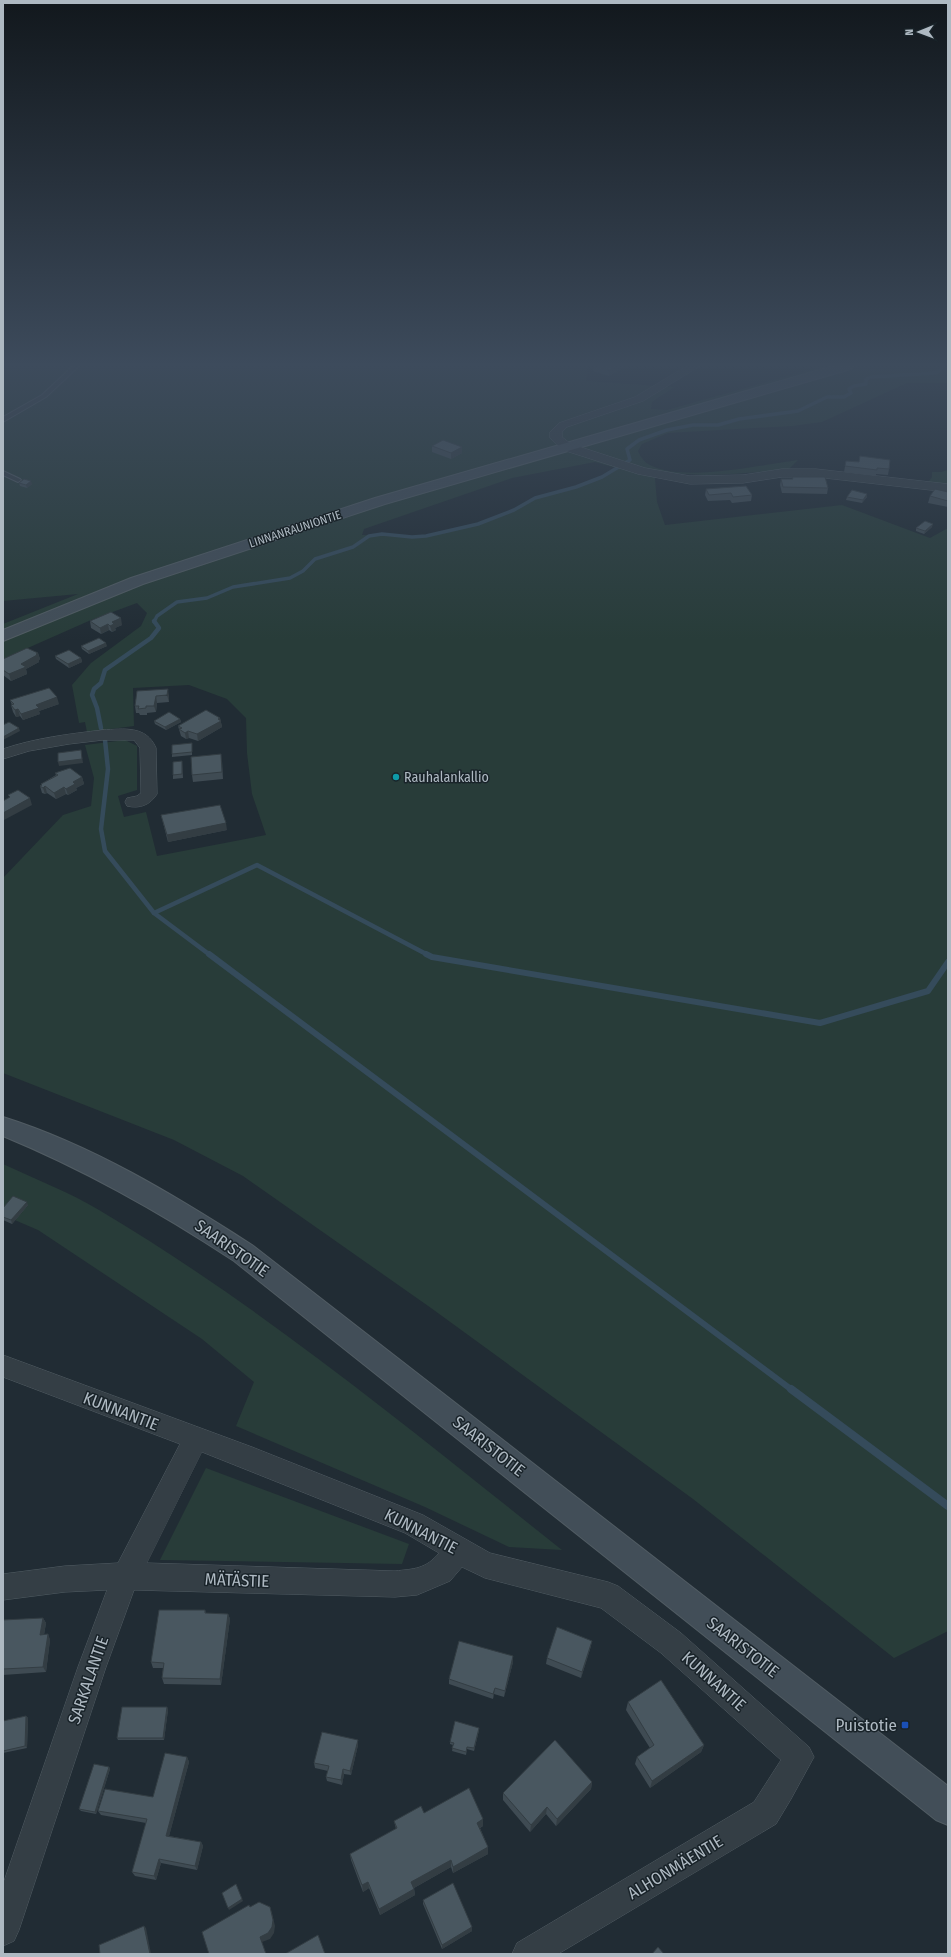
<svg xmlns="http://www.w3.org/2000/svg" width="951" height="1957" viewBox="0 0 951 1957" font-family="'Fira Sans Condensed',sans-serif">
<rect width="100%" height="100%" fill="#212c34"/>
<!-- green -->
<g fill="#283c39" fill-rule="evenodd">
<path d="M3,366H588L586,381L674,387L652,402L651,409L667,410L823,366H948V383H907L822,422L793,426L668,433L642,444L638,451C641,458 645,463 652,466C686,482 761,465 798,460L789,469C762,472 734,474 706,475C690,475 669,471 655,478L657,502L665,525L842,505L930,538L948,528V1631L894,1658L693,1499L431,1308L243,1176L174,1140L3,1073V878L63,815L91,806L94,778L85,745L125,740L137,746V790L118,796L124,817L146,812L157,856L266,835L252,794L247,753L246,718L227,699L189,685L133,688L134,726L87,732L85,722L79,723L72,685L91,663L141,626L147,613L137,603L91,620L3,659V624L78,594L3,601ZM595,462L616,468L602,477L576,487L553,492L535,498L514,510L478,524L426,536L362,535L364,529L512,478Z"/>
<path d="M948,470V487L927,484L932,477V472H941Z"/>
<path d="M3,1164C35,1179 69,1192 99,1210C264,1308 412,1431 562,1550L509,1547L425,1507L236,1426L254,1382L202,1339L38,1230L3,1215Z"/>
<path d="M206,1468L409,1544L402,1564L160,1560Z"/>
</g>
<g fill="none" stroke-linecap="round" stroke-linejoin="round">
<!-- stream-far3 -->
<path stroke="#354b5b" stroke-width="3.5" d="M154,622L157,616L177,602L207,598L233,587L290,578L303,571L315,559L353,547L369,536L382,534L412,537L426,536L478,524L514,510L535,498L576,487L602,477L630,460L627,449L639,440L667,430L693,425H718L739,419L798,411L827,397H844L851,393L849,389L854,386L866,384V379L871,377L936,373L945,366"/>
<!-- stream-far2 -->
<g stroke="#354b5b" stroke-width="4.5">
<path d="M101,728L97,708L92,695L94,689L101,683L105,670L151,638L159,628L154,621"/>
<path d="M105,740L108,769L101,829L105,851L154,913L210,955"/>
<path d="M154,913L257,865L428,955"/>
</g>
<!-- stream-far1 -->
<g stroke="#354b5b" stroke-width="6">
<path d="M209,954L792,1390"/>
<path d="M426,954L432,957L820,1023L928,991L948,962"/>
</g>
<!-- stream -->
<path stroke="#354b5b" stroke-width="8" d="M791,1389L948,1506"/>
<!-- lane casing -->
<g stroke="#515c63" stroke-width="2">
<g id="lane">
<path d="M73,366H79L46,397L3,422V417L42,395Z"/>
<path d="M3,471L20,479L21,480L18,482L3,475Z"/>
</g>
</g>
<!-- street casing -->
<g stroke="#515c63" stroke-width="1">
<g id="street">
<path d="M687,366H700L643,401L567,427L562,432V437L571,444L645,468L690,476L743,475L782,469H816L948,484V492L816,477H782L743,483L690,484L638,474L563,450L550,438V432L559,423L635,397Z"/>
<path d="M103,730C124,729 146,725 156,748L157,794C150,805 140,809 127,806L125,802L127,798L137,796L141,793L140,748L134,740H103L69,744L29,751L3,759V749C35,738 69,734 103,730Z"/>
<path d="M3,1355L252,1447L423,1515L490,1553L608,1582L618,1586L681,1633L809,1747L814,1757L791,1799L776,1824L558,1954H512L517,1943L754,1802L781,1760L661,1653L601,1608L485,1578L462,1567L450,1581L417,1595L395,1597L134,1590L106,1667L19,1930L14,1941L3,1946V1884L78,1667L107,1590L65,1592L3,1600V1574L65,1566L118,1563L180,1444L3,1377ZM202,1452L405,1533L439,1553C426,1569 414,1569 395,1571L147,1563Z"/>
</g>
</g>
<!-- secondary casing -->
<g stroke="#515c63" stroke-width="2">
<g id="secondary">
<path d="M833,366H853L851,369L385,504L143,584L3,641V630L131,578L375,498Z"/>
<path d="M3,1117C92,1145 174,1195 252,1245L948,1786V1825L936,1820L234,1261C160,1212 85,1170 3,1136Z"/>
</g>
</g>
<!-- lane -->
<use href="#lane" fill="#343e45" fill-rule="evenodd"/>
<!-- street -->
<use href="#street" fill="#343e45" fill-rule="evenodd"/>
<!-- secondary -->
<use href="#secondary" fill="#424e58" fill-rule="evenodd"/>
</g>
<!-- wall -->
<g fill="#3f4b53">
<path d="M594,366H626L609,376L593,371Z"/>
<path d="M432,446L462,447V453L451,459L432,452Z"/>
<path d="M860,456L889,469L888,475L876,474V476L844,472L846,461L859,462Z"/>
<path d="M792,477L828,488L827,494L782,493L780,485L781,479H792Z"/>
<path d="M19,483L32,484L27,488L20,486Z"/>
<path d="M706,489L752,495L751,501L732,503L730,500L708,501L705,495Z"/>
<path d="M948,492V507L928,503L930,496Z"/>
<path d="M847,497H867L862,503L846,500Z"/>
<path d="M932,527L924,534L916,531V528Z"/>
<path d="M90,621L122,625L115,628L116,630L112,632L109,630L101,634L91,628Z"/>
<path d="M81,646H107L89,654L82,649Z"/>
<path d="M38,653L40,659L39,660V662L26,669L27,674L11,681L3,675V659Z"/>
<path d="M55,656L81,658L82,662L69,668L56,659Z"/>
<path d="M137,691L169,696V702L157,703L156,712L147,713V715H140L139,713H136L135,706Z"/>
<path d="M10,700L59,704L39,711L40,714L23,720L20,716L16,717L13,712L11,705H12Z"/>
<path d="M220,718L222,727L198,741L189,738L186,739L181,736L178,726Z"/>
<path d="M180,719L181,722L166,730L155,724L154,721Z"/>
<path d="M192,743V755L172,757V754Z"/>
<path d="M182,761L183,778L173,779V775Z"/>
<path d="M222,761L223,779L193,782L192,775Z"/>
<path d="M55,773L82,777L84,784L76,788L77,790L68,795L66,794L56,799L47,793L45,794L42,793L40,786L41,785V784L56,775Z"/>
<path d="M161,815L227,830L168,842Z"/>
<path d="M28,1205L12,1224L3,1220V1208Z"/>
<path d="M205,1610L206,1613L228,1614L230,1619L221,1685L164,1684L162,1678L163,1668H153L151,1662Z"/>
<path d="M43,1618L46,1623L44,1635L48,1634L50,1640L46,1672L3,1675V1620Z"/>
<path d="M591,1646L581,1678L546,1664L547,1658Z"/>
<path d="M513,1656V1662L504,1697L494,1694L493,1699L449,1684V1679Z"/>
<path d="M628,1702L704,1745L701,1752L650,1788L635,1764L637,1757L650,1748L626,1710Z"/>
<path d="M167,1707L168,1710L164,1740H118L117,1738Z"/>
<path d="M26,1716L28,1718L27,1748L3,1753V1721Z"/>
<path d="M479,1728V1730L474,1751L467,1749L466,1755L452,1751L453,1745L450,1744V1742Z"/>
<path d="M358,1745L351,1775L344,1774L342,1785L327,1781L326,1777L328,1771L315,1768L314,1763Z"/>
<path d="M187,1757L189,1762L169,1836L201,1842L203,1846L197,1870L161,1863L156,1880L135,1876L132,1872L146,1823L101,1815L98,1811L153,1797Z"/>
<path d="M109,1767L110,1769L96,1814L81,1811L79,1809Z"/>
<path d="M592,1782L591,1789L556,1826L546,1814L530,1832L503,1800V1793Z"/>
<path d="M424,1813L483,1826L480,1828L488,1847V1854L453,1873L451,1867L414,1888L415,1895L380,1915L369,1888L363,1892L351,1860L350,1854L396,1829L394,1821Z"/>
<path d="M423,1900L472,1931L442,1949L423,1904Z"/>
</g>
<!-- shaded-wall -->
<g fill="#333d43">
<path d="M617,366H626L609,376V370Z"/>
<path d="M462,447V453L451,459V453Z"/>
<path d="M31,481L32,484L27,488L26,485Z"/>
<path d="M867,494V497L862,503L863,500Z"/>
<path d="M933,524L932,527L924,534L925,531Z"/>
<path d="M121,618L122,625L115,628L116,630L112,632L110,626L112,622Z"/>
<path d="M108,624L109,630L101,634L100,628Z"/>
<path d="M106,643L107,646L89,654L88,651Z"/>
<path d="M38,653L40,659L39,660V662L26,669L27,674L11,681L9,674L21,664L36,654Z"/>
<path d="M81,658L82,662L69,668L68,664Z"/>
<path d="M168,689L169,696V702L167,695Z"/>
<path d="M156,696L157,703L156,712L154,706Z"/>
<path d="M57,697L59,704L39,711L40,714L23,720L21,714L36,705Z"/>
<path d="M18,709L20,716L16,717L15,710Z"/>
<path d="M220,718L222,727L198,741L197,734Z"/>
<path d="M180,719L181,722L166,730L165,727Z"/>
<path d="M19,728L20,731L3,740V737Z"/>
<path d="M188,731L189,738L186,739L185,733Z"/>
<path d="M81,750L83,763L59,766L58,762Z"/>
<path d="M82,777L84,784L76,788L77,790L68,795L66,789L73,782Z"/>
<path d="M45,786L47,793L45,794L43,788Z"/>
<path d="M64,787L66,794L56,799L54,793Z"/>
<path d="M30,798L32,805L4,820L3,813Z"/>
<path d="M226,823L227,830L168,842L167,835Z"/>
<path d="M27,1202L28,1205L12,1224L11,1220Z"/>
<path d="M228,1614L230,1619L221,1685L220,1679Z"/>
<path d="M43,1618L46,1623L43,1640L40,1635Z"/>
<path d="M48,1634L50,1640L46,1672L43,1667Z"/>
<path d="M592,1641L591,1646L581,1678L582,1672Z"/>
<path d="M513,1656V1662L504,1697L505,1691Z"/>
<path d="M495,1688L494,1694L493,1699V1694Z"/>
<path d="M167,1707L168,1710L164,1740L163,1738Z"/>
<path d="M26,1716L28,1718L27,1748L25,1746Z"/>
<path d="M479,1728V1730L474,1751V1748Z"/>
<path d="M358,1740V1745L351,1775L350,1771Z"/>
<path d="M704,1745L701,1752L650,1788L652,1781Z"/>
<path d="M187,1757L189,1762L168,1840L166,1836Z"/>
<path d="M109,1767L110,1769L96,1814L95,1812Z"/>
<path d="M343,1769L344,1774L342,1785L341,1780Z"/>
<path d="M592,1782L591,1789L556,1826L557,1819Z"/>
<path d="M547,1807L546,1814L530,1832L531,1825Z"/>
<path d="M483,1819V1826L477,1829V1823Z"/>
<path d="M201,1842L203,1846L197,1870L195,1866Z"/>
<path d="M488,1847V1854L453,1873V1867Z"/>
<path d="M159,1859L161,1863L156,1880L154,1876Z"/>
<path d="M451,1860V1867L412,1889L411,1882Z"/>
<path d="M368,1882L369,1888L363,1892L362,1885Z"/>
<path d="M236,1884L243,1901L229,1910L228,1908Z"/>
<path d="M414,1889L415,1895L380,1915L379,1909Z"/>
<path d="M270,1907L272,1913L275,1926L274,1933L270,1939L262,1942L266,1954L260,1937Z"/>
<path d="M144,1926L146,1928L151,1954H150Z"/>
<path d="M472,1927V1931L442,1949V1945Z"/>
</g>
<!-- building -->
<g fill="#495760" stroke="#333d43">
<path d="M594,366H617L609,370Z"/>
<path d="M443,440L462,447L451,453L432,446Z"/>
<path d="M860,456L890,460L889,469L877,468V470L845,466L846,461L859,462Z"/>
<path d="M792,477H825L828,488L783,487L781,479H793Z"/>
<path d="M24,479L31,481L26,485L19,483Z"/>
<path d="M746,486L752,495L733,497L731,493L709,495L706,489Z"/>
<path d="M935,489L948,492V501L930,496Z"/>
<path d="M852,490L867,494L863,500L847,497Z"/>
<path d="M925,521L933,524L925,531L916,528Z"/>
<path d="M111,612L121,618L112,622L114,624L110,626L108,624L100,628L90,621Z"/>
<path d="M99,638L106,643L88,651L81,646Z"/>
<path d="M27,648L38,653L36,654L37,655L21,664L26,667L9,674L3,670V659Z"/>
<path d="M69,650L81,658L68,664L55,656Z"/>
<path d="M49,688L57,697L36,705L39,708L21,714L18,709L15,710L11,705L14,704L10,700Z"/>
<path d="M168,689L167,695L156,696L154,706H146V708L138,709L139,706H135L137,691Z"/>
<path d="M206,710L220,718L218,719L221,721L197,734L188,731L185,733L179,729L182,728L178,726Z"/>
<path d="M169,712L180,719L165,727L154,721Z"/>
<path d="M9,722L19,728L3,737V725Z"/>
<path d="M192,743V752L172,754V745Z"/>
<path d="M81,750L82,759L58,762V753Z"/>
<path d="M221,754L222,772L192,775L191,757Z"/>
<path d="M182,761V774L173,775V762Z"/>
<path d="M70,768L82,777L73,782L75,784L66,789L64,787L54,793L45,786L43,788L40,786L42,785L41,784L58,775L55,773Z"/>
<path d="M18,790L30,798L3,813V801L10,797L8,795Z"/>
<path d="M220,805L226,823L167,835L161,815Z"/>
<path d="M13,1196L27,1202L11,1220L3,1217V1208Z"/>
<path d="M159,1610H205V1613L228,1614L220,1679L162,1678L164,1663L151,1662Z"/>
<path d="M43,1618L40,1635L48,1634L43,1667L3,1669V1620Z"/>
<path d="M557,1627L592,1641L582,1672L547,1658Z"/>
<path d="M459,1641L513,1656L505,1691L495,1688L493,1694L449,1679Z"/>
<path d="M661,1680L704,1745L652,1781L637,1757L654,1745L628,1702Z"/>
<path d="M122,1707H167L163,1738H117Z"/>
<path d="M26,1716L25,1746L3,1751V1721Z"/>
<path d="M455,1721L479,1728L474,1748L467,1747L466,1752L452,1748L454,1743L450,1742Z"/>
<path d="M322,1732L358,1740L350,1771L343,1769L341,1780L326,1777L329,1766L314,1763Z"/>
<path d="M555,1740L592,1782L557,1819L547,1807L531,1825L503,1793Z"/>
<path d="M165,1753L187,1757L166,1836L201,1842L195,1866L159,1859L154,1876L132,1872L147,1819L98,1811L105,1789L153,1797Z"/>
<path d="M94,1764L109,1767L95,1812L79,1809Z"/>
<path d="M469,1788L483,1819L477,1823L488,1847L453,1867L451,1860L411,1882L414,1889L379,1909L368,1882L362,1885L350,1854L397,1828L394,1821L421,1806L424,1813Z"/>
<path d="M453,1883L472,1927L442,1945L423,1900Z"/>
<path d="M236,1884L242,1899L228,1908L222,1893Z"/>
<path d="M259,1902L270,1907L273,1920L272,1927L268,1933L260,1937L266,1954H209L202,1932L249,1905L250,1907Z"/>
<path d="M144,1926L150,1954H100L99,1945Z"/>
<path d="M318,1935L325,1954H285Z"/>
<path d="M658,1947L664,1954H652Z"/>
</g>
<!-- sky -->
<linearGradient id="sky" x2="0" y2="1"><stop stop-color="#12181d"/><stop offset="0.57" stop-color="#3d4b5c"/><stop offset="1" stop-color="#3d4b5c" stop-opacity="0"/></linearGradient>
<rect width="951" height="640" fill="url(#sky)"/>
<!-- markers -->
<circle fill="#0f9aa8" stroke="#192329" stroke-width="1.5" cx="396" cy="777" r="4"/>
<rect fill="#1a4fb4" stroke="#192329" stroke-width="1.5" x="901" y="1721" width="8" height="8" rx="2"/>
<g text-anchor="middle" stroke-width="3" stroke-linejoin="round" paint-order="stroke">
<!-- far-street labels -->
<g font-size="12" fill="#aeb9c2" stroke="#192329">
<text transform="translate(295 529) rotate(-18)" y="4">LINNANRAUNIONTIE</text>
</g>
<!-- poi labels -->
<g font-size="14" fill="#aeb9c2" stroke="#192329" text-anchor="start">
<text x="404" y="782">Rauhalankallio</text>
</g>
<!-- near-street labels -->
<g font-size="17" fill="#aeb9c2" stroke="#192329">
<text transform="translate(232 1248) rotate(35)" y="6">SAARISTOTIE</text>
<text transform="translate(121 1411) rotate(21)" y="6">KUNNANTIE</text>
<text transform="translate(489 1446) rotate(38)" y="6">SAARISTOTIE</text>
<text transform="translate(421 1531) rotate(27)" y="6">KUNNANTIE</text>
<text transform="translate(237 1580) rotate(2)" y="6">MÄTÄSTIE</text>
<text transform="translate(743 1647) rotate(38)" y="6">SAARISTOTIE</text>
<text transform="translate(88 1680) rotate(-71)" y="6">SARKALANTIE</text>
<text transform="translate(714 1681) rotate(42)" y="6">KUNNANTIE</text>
<text transform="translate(675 1867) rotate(-31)" y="6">ALHONMÄENTIE</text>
</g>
<!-- near-poi labels -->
<g font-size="17" fill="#aeb9c2" stroke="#192329" text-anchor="end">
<text x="897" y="1731">Puistotie</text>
</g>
</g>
<!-- border -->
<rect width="951" height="1957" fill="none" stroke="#aeb9c2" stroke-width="8"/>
<!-- north arrow -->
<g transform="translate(919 32) rotate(269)" stroke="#192329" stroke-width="3" paint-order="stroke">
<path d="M0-3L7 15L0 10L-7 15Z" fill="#aeb9c2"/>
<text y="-6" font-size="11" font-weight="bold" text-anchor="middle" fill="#aeb9c2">N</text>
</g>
</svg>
